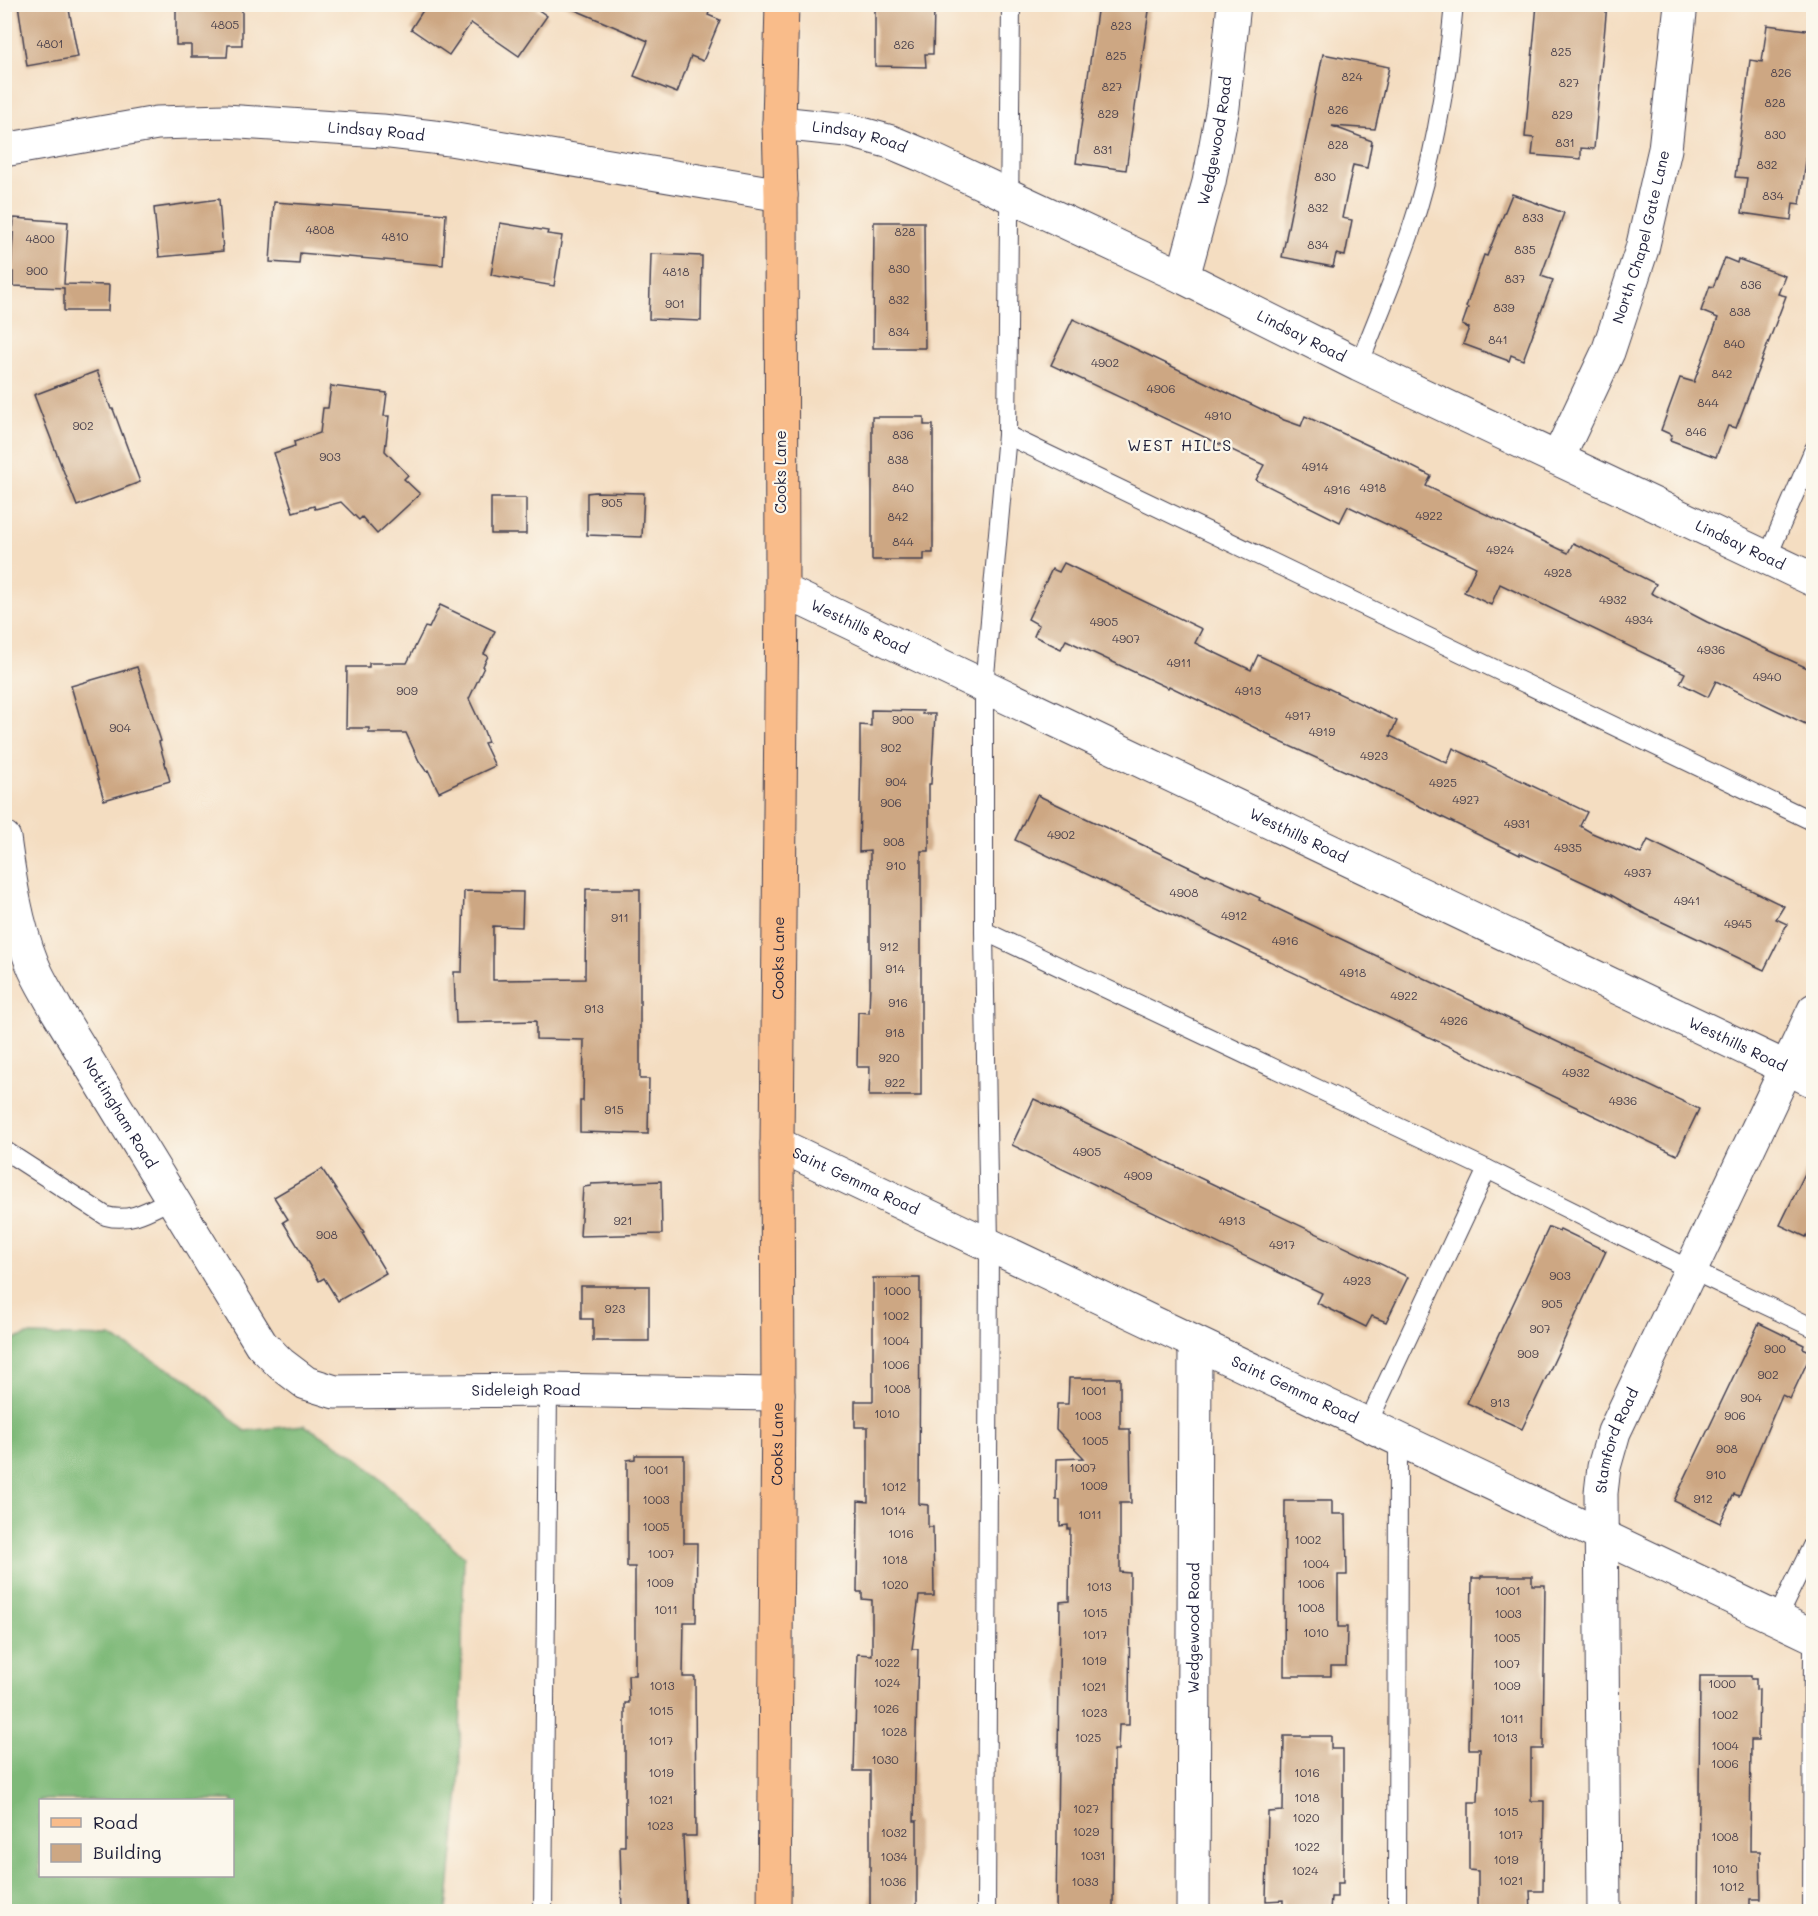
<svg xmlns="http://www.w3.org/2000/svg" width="1818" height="1916" viewBox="0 0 1818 1916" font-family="Mali,sans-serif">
<rect width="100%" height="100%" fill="#fbf7ec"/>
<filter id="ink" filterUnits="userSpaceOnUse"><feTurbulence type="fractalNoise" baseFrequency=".0167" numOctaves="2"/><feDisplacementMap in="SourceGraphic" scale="12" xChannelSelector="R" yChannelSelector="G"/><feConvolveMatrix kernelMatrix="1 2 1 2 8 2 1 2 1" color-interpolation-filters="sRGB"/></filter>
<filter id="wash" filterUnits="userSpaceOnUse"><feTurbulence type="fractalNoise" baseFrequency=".008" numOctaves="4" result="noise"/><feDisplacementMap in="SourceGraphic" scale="24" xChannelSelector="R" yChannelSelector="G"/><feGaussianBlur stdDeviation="1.35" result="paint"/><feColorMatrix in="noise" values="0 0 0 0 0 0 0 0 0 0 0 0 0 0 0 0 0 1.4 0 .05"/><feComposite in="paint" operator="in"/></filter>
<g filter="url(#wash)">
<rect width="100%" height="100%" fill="#f4ddc1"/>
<!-- forest -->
<path fill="#7eb978" stroke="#506e5a" stroke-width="1.5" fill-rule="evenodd" d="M28,1335L111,1337L189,1380L245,1431L304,1425L356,1456L464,1557L459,1792L447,1911H5L4,1342ZM40,1800H232V1876H40Z"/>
<g id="blocks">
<!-- building -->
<g fill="#cda783">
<path d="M18,4H68L78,57L27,66Z"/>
<path d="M176,4H242V45H228L227,57H191V45H176Z"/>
<path d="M427,4H530L547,16L519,56L471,23L449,55L411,29Z"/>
<path d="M561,4H712L708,15L720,20L703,61L691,56L677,93L634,76L648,41Z"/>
<path d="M875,4H926V7H934L933,54H925L926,67L875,66Z"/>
<path d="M1098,4H1150L1126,170L1076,163Z"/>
<path d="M1537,4H1607L1594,149L1581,148V159L1532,155L1534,138L1525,137Z"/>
<path d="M1767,25L1814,31V104L1800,204L1793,203L1791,220L1742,213L1747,178L1735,177L1750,60L1762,62Z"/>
<path d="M1323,54L1389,67L1375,129L1332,126L1372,141L1367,168L1353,165L1342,218L1352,220L1345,256L1336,254L1333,267L1282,257Z"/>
<path d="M1512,194L1564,213L1541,276L1553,280L1523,360L1511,355L1509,361L1463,344L1469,328L1462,325L1468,308L1466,307L1484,255L1487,256Z"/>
<path d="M219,199L223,251L159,257L154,208Z"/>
<path d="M274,202L446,214L443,265L300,253L299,264L270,262Z"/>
<path d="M14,218L68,222L64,284L109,285L108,311H64V288L13,286V272H11Z"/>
<path d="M874,222H924L925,348H873Z"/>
<path d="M500,223L548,231L547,234L562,236L554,286L491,275Z"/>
<path d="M651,254L702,256L701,321L649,319Z"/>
<path d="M1725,258L1737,263L1738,259L1785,276L1778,294L1786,296L1736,428L1728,426L1716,457L1670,440L1672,435L1661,430L1680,378L1694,382L1718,318L1701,311L1710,286L1713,287Z"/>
<path d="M1073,319L1284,420L1301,426L1305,416L1387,454L1431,476L1426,486L1568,553L1573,543L1588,550L1656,584L1651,593L1707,622L1814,671V728L1716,681L1708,697L1680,683L1685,673L1500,584L1491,605L1464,592L1476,567L1348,506L1340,522L1256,480L1264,465L1051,365Z"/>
<path d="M97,371L111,409H113L140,482L77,506L34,395Z"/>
<path d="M331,386L387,393L384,416H389L385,451L408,475L404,479L420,494L377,534L362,517L359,520L341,502L315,509L314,506L293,512L274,453L295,446L294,442L320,433L323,408H328Z"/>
<path d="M872,417H924V425H933V553H924V560H872Z"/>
<path d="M595,492L644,493L642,537L587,535V493Z"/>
<rect x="491" y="498" width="35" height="36"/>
<path d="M1064,563L1202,629L1195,643L1203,647L1251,670L1258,655L1397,721L1390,736L1447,763L1453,748L1587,812L1580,826L1592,833L1641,854L1648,840L1784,906L1776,919L1787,924L1764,970L1637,910L1611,895L1520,853V855L1376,785L1272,738V736L1169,686L1168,688L1066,640L1061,649L1034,636L1039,625L1028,619L1052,569L1059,572Z"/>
<path d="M440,605L495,631L484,654L488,656L483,666L484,667L469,699L484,731L488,742L484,743L495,766L439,792L428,770L426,771L419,761L406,733H369V728H346L347,667H369V663H407L425,627L429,628Z"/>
<path d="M137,667L161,741L159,742L170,781L104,800L71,686Z"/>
<path d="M871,710L923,711L922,714H935L931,784H929V851H921V1096H869L870,1067H857L858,1012L869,1013L870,984V851L859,852L861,755H860V725L871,726Z"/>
<path d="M1037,795L1206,875L1207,874L1234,886L1260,898L1259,900L1699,1109L1677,1155L1015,840Z"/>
<path d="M586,889H640V1079H649L648,1134L580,1132V1101H583L584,1040L536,1039V1021L456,1023L454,972H462L464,891L523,892L522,927L493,926V980L585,979Z"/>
<path d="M1034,1099L1408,1277L1386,1322L1372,1316L1366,1327L1338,1313L1317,1303L1322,1293L1012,1145Z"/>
<path d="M1814,1155V1222L1806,1237L1780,1225Z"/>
<path d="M322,1169L364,1232L362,1233L386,1273L338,1301L324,1278L319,1281L283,1222L288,1219L274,1197Z"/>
<path d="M661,1181L662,1234L580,1236L583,1187L591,1186V1184Z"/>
<path d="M1549,1227L1559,1231L1560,1229L1606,1251L1522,1429L1467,1403Z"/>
<path d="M873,1278H920L919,1504L928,1505V1527H933L934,1596H919L912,1649H918L914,1821H917V1911H870V1771H854L857,1654L872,1655V1600L862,1599V1592H857L858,1501L868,1502V1427H855V1401H873Z"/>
<path d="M581,1286H649V1341H593V1319H581Z"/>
<path d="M1759,1323L1804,1345L1803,1348L1812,1352L1790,1399L1782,1395L1739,1496L1734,1494L1720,1523L1674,1501Z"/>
<path d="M1069,1378H1120V1429H1130L1131,1503H1120V1572L1130,1573L1129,1725H1119L1118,1750H1114L1113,1911H1056L1060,1602L1069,1601L1070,1529H1068V1525L1060,1526V1500H1056L1057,1459L1084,1458L1056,1429L1057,1404H1068Z"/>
<path d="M635,1455H684V1543H697L696,1622H684L683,1677H695L696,1836H683L686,1911H622L620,1846H625V1703H629L628,1675H635V1567H627V1460L635,1459Z"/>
<path d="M1285,1501H1332V1514H1346L1347,1575H1338V1627H1347L1346,1666H1331V1676H1284Z"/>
<path d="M1481,1576H1532V1585H1545L1543,1749H1531V1801H1544L1543,1891H1530L1531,1911H1478V1871L1469,1870V1802H1478L1480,1749H1469L1472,1578H1481Z"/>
<path d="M1700,1676H1751V1679H1756V1690L1759,1689L1758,1740H1751L1750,1851H1760L1761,1899H1750V1911H1698Z"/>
<path d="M1284,1736H1331V1749H1343V1883H1337V1897H1331L1330,1910L1283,1911V1900L1266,1901L1268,1812L1283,1811Z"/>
</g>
</g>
</g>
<g filter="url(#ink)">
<use href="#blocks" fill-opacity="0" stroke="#423e4f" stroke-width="1.5"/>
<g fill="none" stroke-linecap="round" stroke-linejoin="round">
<!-- service casing -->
<g stroke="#423e4f" stroke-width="20">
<g id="service">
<path d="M1359,365C1376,321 1395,277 1410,233C1435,159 1447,81 1454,4"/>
<path d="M1007,435L1814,822"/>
<path d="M1767,558L1814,449"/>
<path d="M984,931L1487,1169L1691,1270L1814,1328"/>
<path d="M4,1150L106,1216C131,1223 151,1209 172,1199"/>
<path d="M1367,1425L1487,1169"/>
<path d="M1776,1620L1814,1542"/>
<path d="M543,1912L548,1390"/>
<path d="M986,1912L989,1245L984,931V686L1007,435L1011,4"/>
<path d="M1397,1912L1398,1439"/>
<path d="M1812,1912L1813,1636"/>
</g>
</g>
<!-- minor casing -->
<g stroke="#423e4f" stroke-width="35">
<g id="minor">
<path id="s1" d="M779,123L847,130L891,142L922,155L1183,277L1359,365L1814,580"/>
<path id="s2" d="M4,150L157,123L225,121L382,131L450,139L781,195"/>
<path id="s3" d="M1183,277L1209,182L1223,107L1234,4"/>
<path id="s4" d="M1558,458L1608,352L1642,249L1665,149L1681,4"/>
<path id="s5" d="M782,590L1814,1081"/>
<path id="s6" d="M4,838C10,881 16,923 32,963C38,979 48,994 56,1009L261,1344L281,1364L306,1383L335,1392L548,1390L778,1394"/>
<path id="s7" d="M777,1144L1813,1636"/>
<path id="s8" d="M1193,1912L1195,1344"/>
<path id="s9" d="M1604,1912L1601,1493L1604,1467L1614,1432L1814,1010"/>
</g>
</g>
<!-- primary casing -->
<g stroke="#423e4f" stroke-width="35">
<g id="primary">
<path id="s10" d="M774,1912L778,1394L777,1144L782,590L781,195L779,123L782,4"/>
</g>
</g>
<!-- service -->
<use href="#service" stroke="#fff" stroke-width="18"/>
<!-- minor -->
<use href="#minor" stroke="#fff" stroke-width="33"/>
<!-- primary -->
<use href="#primary" stroke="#f9bc8a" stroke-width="33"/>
</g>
</g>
<g text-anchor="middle" stroke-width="4.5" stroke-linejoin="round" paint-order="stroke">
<!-- number labels -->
<g font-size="12" fill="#4d434d">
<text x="225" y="29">4805</text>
<text x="1121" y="30">823</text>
<text x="50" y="48">4801</text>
<text x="904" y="49">826</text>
<text x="1561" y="56">825</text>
<text x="1116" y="60">825</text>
<text x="1781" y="77">826</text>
<text x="1352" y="81">824</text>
<text x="1569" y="87">827</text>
<text x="1112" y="91">827</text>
<text x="1775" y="107">828</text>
<text x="1338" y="114">826</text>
<text x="1108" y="118">829</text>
<text x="1562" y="119">829</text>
<text x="1775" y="139">830</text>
<text x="1565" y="147">831</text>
<text x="1338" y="149">828</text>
<text x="1103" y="154">831</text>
<text x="1767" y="169">832</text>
<text x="1325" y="181">830</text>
<text x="1773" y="200">834</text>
<text x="1318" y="212">832</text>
<text x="1533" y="222">833</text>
<text x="320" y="234">4808</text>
<text x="905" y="236">828</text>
<text x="395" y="241">4810</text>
<text x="40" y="243">4800</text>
<text x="1318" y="249">834</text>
<text x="1525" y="254">835</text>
<text x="899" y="273">830</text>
<text x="37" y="275">900</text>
<text x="676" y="276">4818</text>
<text x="1515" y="283">837</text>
<text x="1751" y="289">836</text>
<text x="899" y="304">832</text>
<text x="675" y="308">901</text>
<text x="1504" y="312">839</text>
<text x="1740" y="316">838</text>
<text x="899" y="336">834</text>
<text x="1498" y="344">841</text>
<text x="1734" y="348">840</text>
<text x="1105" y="367">4902</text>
<text x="1722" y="378">842</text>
<text x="1161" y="393">4906</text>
<text x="1708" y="407">844</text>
<text x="1218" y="420">4910</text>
<text x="83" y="430">902</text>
<text x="1696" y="436">846</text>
<text x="903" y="439">836</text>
<text x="330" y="461">903</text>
<text x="898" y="464">838</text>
<text x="1315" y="471">4914</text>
<text x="903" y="492">840</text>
<text x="1373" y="492">4918</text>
<text x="1337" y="494">4916</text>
<text x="612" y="507">905</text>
<text x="1429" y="520">4922</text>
<text x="898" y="521">842</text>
<text x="903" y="546">844</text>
<text x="1500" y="554">4924</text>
<text x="1558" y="577">4928</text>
<text x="1613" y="604">4932</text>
<text x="1639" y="624">4934</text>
<text x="1104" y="626">4905</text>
<text x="1126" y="643">4907</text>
<text x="1711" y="654">4936</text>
<text x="1179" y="667">4911</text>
<text x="1767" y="681">4940</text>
<text x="407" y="695">909</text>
<text x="1248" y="695">4913</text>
<text x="1298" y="720">4917</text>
<text x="903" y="724">900</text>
<text x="120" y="732">904</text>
<text x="1322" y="736">4919</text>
<text x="891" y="752">902</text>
<text x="1374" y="760">4923</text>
<text x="896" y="786">904</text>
<text x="1443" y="787">4925</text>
<text x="1466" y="804">4927</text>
<text x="891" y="807">906</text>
<text x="1517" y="828">4931</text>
<text x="1061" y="839">4902</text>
<text x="894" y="846">908</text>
<text x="1568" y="852">4935</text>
<text x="896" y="870">910</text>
<text x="1638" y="877">4937</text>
<text x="1184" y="897">4908</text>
<text x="1687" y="905">4941</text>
<text x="1234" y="920">4912</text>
<text x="620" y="922">911</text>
<text x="1738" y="928">4945</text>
<text x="1285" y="945">4916</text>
<text x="889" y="951">912</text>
<text x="895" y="973">914</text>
<text x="1353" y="977">4918</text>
<text x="1404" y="1000">4922</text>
<text x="898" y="1007">916</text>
<text x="594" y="1013">913</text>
<text x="1454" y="1025">4926</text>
<text x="895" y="1037">918</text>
<text x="889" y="1062">920</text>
<text x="1576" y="1077">4932</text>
<text x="895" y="1087">922</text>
<text x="1623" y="1105">4936</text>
<text x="614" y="1114">915</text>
<text x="1087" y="1156">4905</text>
<text x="1138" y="1180">4909</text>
<text x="623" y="1225">921</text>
<text x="1232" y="1225">4913</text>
<text x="327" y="1239">908</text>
<text x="1282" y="1249">4917</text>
<text x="1560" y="1280">903</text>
<text x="1357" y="1285">4923</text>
<text x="897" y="1295">1000</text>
<text x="1552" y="1308">905</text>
<text x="615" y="1313">923</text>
<text x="896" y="1320">1002</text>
<text x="1540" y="1333">907</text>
<text x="896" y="1345">1004</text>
<text x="1775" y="1353">900</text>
<text x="1528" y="1358">909</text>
<text x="896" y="1369">1006</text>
<text x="1768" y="1379">902</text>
<text x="897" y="1393">1008</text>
<text x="1094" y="1395">1001</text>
<text x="1751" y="1402">904</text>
<text x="1500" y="1407">913</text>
<text x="887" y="1418">1010</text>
<text x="1088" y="1420">1003</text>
<text x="1735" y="1420">906</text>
<text x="1095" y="1445">1005</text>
<text x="1727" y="1453">908</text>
<text x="1083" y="1472">1007</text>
<text x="656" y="1474">1001</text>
<text x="1716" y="1479">910</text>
<text x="1094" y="1490">1009</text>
<text x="894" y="1491">1012</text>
<text x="1703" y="1503">912</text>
<text x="656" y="1504">1003</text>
<text x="893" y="1515">1014</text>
<text x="1090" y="1519">1011</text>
<text x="656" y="1531">1005</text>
<text x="901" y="1538">1016</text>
<text x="1308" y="1544">1002</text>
<text x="661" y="1558">1007</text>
<text x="895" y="1564">1018</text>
<text x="1316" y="1568">1004</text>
<text x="660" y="1587">1009</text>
<text x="1311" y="1588">1006</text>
<text x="895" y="1589">1020</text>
<text x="1099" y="1591">1013</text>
<text x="1508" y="1595">1001</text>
<text x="1311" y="1612">1008</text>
<text x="666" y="1614">1011</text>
<text x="1095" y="1617">1015</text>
<text x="1508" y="1618">1003</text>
<text x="1316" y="1637">1010</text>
<text x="1095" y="1639">1017</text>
<text x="1507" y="1642">1005</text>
<text x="1094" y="1665">1019</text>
<text x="887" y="1667">1022</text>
<text x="1507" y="1668">1007</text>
<text x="887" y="1687">1024</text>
<text x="1722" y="1688">1000</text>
<text x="662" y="1690">1013</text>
<text x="1507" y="1690">1009</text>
<text x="1094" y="1691">1021</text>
<text x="886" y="1713">1026</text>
<text x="661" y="1715">1015</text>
<text x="1094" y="1717">1023</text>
<text x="1725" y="1719">1002</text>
<text x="1512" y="1723">1011</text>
<text x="894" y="1736">1028</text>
<text x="1088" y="1742">1025</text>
<text x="1505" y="1742">1013</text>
<text x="661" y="1745">1017</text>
<text x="1725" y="1750">1004</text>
<text x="885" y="1764">1030</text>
<text x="1725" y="1768">1006</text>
<text x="661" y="1777">1019</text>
<text x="1307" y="1777">1016</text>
<text x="1307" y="1802">1018</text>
<text x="661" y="1804">1021</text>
<text x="1086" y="1813">1027</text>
<text x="1506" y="1816">1015</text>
<text x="1306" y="1822">1020</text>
<text x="660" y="1830">1023</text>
<text x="1086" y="1836">1029</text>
<text x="894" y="1837">1032</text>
<text x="1511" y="1839">1017</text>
<text x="1725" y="1841">1008</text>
<text x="1307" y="1851">1022</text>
<text x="1093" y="1860">1031</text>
<text x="894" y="1861">1034</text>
<text x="1506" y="1864">1019</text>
<text x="1725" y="1873">1010</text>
<text x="1305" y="1875">1024</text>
<text x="1511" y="1885">1021</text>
<text x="893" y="1886">1036</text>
<text x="1085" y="1886">1033</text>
<text x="1732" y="1891">1012</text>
</g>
<!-- street labels -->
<g font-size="15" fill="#22223b" stroke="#fbf7ec">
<text dy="5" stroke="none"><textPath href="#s2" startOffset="375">Lindsay Road</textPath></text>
<text dy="5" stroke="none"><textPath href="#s1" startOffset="82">Lindsay Road</textPath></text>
<text dy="5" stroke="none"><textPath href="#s3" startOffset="140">Wedgewood Road</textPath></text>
<text dy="5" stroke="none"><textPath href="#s4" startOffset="237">North Chapel Gate Lane</textPath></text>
<text dy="5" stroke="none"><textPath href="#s1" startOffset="568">Lindsay Road</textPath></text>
<text transform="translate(781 472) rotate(-90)" y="5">Cooks Lane</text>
<text dy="5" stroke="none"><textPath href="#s1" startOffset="1054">Lindsay Road</textPath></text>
<text dy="5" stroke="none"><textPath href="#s5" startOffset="86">Westhills Road</textPath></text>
<text dy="5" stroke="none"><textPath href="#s5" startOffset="572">Westhills Road</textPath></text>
<text dy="5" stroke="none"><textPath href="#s10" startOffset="954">Cooks Lane</textPath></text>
<text dy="5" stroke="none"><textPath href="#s5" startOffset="1058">Westhills Road</textPath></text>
<text dy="5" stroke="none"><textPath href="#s6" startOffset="302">Nottingham Road</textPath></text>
<text dy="5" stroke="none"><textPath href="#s7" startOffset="87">Saint Gemma Road</textPath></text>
<text dy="5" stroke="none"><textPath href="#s6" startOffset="854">Sideleigh Road</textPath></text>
<text dy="5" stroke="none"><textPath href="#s7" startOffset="573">Saint Gemma Road</textPath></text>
<text dy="5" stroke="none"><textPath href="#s9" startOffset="474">Stamford Road</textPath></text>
<text dy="5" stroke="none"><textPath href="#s10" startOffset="468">Cooks Lane</textPath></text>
<text dy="5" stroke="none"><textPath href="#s8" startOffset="284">Wedgewood Road</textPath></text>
</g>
<!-- neighbourhood labels -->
<g font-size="16" letter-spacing="1.5" fill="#22223b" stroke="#fbf7ec">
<text x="1180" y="451">WEST HILLS</text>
</g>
</g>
<!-- margin -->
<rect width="1818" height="1916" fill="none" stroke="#fbf7ec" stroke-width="24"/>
<!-- legend -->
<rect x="39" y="1799" width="195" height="78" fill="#fbf7ec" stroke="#a4a2a5" stroke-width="1.5"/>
<rect x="51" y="1818" width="30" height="9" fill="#f9bc8a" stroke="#a4a2a5" stroke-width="1.5"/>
<text x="93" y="1829" font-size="18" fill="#22223b">Road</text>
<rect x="51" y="1844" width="30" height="18" fill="#cda783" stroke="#a4a2a5" stroke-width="1.5"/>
<text x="93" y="1859" font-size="18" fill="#22223b">Building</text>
</svg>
